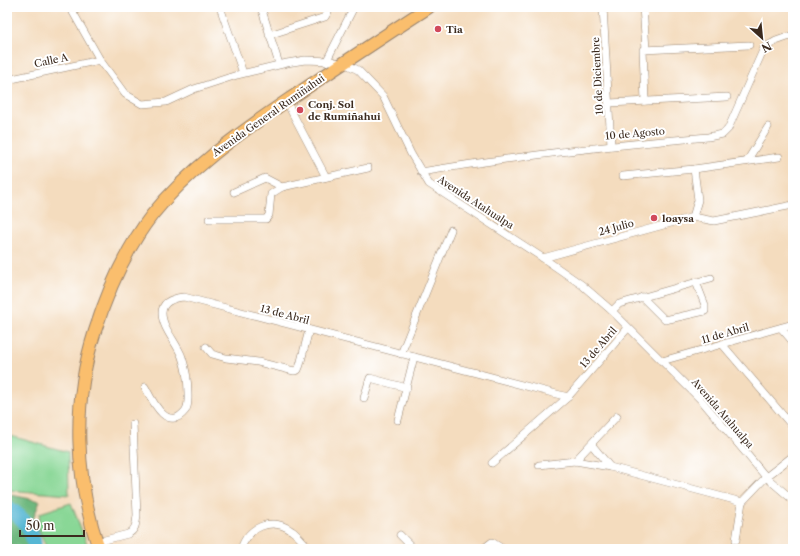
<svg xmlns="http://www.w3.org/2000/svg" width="800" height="556" viewBox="0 0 800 556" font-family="'Libre Caslon Text',serif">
<rect width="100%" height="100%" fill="#fff"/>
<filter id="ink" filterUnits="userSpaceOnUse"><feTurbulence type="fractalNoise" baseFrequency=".025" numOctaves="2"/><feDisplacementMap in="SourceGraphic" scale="8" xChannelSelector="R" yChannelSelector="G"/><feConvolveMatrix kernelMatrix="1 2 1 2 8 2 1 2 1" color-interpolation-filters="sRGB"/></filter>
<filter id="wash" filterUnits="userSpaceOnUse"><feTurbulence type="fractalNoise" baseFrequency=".012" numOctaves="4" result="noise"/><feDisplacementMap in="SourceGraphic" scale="16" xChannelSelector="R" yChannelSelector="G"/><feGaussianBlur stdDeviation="0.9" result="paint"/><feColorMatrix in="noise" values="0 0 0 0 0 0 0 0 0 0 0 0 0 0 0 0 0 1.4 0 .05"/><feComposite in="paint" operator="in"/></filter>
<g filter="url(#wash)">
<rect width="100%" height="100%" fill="#f4dcbe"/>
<!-- green -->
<g fill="#89d796" stroke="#62805a">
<path d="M7,435L68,452L69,495L7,490Z"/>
<path d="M71,503L89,549H47L38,528L40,513Z"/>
</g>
<!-- forest -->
<g fill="#6eb87f" stroke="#54714e">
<path d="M7,494L40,501L31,524L14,504L7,501Z"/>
<path d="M7,515C21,524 25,534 29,549H20L7,543Z"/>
</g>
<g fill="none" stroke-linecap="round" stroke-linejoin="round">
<!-- river -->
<path stroke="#56b7d4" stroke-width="15" d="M7,507C24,518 33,529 35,549"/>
</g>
</g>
<g filter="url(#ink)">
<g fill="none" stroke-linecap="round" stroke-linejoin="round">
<!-- minor casing -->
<g stroke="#98836e" stroke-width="8">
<g id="minor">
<path d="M70,7L100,60L125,94L142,104L166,102L194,89L237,75L287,63L305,60L332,61L350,66L358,70L383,96L411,154L429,184L543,258L582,285L612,311L702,401L766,477L793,500"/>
<path d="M220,7L243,73"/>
<path d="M261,7L279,64"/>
<path d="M603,7L611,145"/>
<path d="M643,7L646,49"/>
<path d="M269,35L325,17L328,12L326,7"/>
<path d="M326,62L354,7"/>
<path d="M7,80L100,60"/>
<path d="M286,101L326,177"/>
<path d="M645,101L643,50L749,45"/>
<path d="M609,103L727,97"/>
<path d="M747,161L768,127"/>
<path d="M421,172C517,156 611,145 708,137L723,134L728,129L764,48L776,41L793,35"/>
<path d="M623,176L694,169L779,157"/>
<path d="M234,192L265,178L282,187"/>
<path d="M693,217L714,221L793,205"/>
<path d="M693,217L698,200L694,169"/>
<path d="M209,219H266L269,215L271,194L282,187L368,168"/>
<path d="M543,258L693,217"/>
<path d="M642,297L665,320L705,311V305L696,282"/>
<path d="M612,311L619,304L711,278"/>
<path d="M781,328L793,342"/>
<path d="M722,344L793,427"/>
<path d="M206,347L212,354L226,358L258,362L294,371L298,370L300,365L309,330"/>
<path d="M401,354L451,230"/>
<path d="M662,361L793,324"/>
<path d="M145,387C152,400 167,433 185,411C189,406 188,399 188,393C188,381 186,369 182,357C177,343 162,328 162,313C162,301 174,298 184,297L568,397"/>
<path d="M364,398L370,378L407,388"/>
<path d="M398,420L414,357"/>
<path d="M592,445L610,467"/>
<path d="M575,461L617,416"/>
<path d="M492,463L568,397L628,328"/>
<path d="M539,465L575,461L610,467L742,502"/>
<path d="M400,535L414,549"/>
<path d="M736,540L742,502L766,477L793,456"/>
<path d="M97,542L128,534C136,530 136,523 137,515L133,424"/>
<path d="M241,549C248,527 272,516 292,531C298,535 304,543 310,549"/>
<path d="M483,549L492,542L503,549"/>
</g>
</g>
<!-- trunk casing -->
<g stroke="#98836e" stroke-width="14">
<path id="trunk" d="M99,549C75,479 72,402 95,331C108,290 125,250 152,215C189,169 237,135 285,102C333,70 381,38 429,7"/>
</g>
<!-- minor -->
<use href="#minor" stroke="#fff" stroke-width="7"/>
<!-- trunk -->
<use href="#trunk" stroke="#fabe6d" stroke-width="12"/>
</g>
</g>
<!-- markers -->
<g fill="#d1495b" stroke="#fff" stroke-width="1.5">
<circle cx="438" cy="29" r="4"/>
<circle cx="300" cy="110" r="4"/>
<circle cx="654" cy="218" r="4"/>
</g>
<g text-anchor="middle" stroke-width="4" stroke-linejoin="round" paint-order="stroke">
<!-- poi labels -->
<g font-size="10" font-weight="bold" fill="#3b2a1e" stroke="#fff" text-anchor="start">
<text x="446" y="33">Tia</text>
<text x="308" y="108">Conj. Sol<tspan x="308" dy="12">de Rumiñahui</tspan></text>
<text x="662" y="222">loaysa</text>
</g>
<!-- street labels -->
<g font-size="10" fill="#3b2a1e" stroke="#fff">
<text transform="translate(51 60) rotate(-12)" y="4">Calle A</text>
<text transform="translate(597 76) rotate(-93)" y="4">10 de Diciembre</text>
<text transform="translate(268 115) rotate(-35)" y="4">Avenida General Rumiñahui</text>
<text transform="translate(635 133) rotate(-5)" y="4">10 de Agosto</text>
<text transform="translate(476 202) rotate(33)" y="4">Avenida Atahualpa</text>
<text transform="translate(616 227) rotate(-15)" y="4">24 Julio</text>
<text transform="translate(285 314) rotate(15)" y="4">13 de Abril</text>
<text transform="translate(725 333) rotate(-16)" y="4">11 de Abril</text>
<text transform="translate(598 347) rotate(-49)" y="4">13 de Abril</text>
<text transform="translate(723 413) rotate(49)" y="4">Avenida Atahualpa</text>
</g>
</g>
<!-- margin -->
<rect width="800" height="556" fill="none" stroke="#fff" stroke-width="24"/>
<!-- north arrow -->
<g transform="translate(762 38) rotate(153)" stroke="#ffffff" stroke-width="3" paint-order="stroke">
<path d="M0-3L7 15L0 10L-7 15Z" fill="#3b2a1e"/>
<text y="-6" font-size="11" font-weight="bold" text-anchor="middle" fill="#3b2a1e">N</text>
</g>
<!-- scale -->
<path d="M20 530v6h64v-6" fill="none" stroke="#3b2a1e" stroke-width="2"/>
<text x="26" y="530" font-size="12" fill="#3b2a1e" stroke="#ffffff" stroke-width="3" paint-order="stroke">50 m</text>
</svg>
